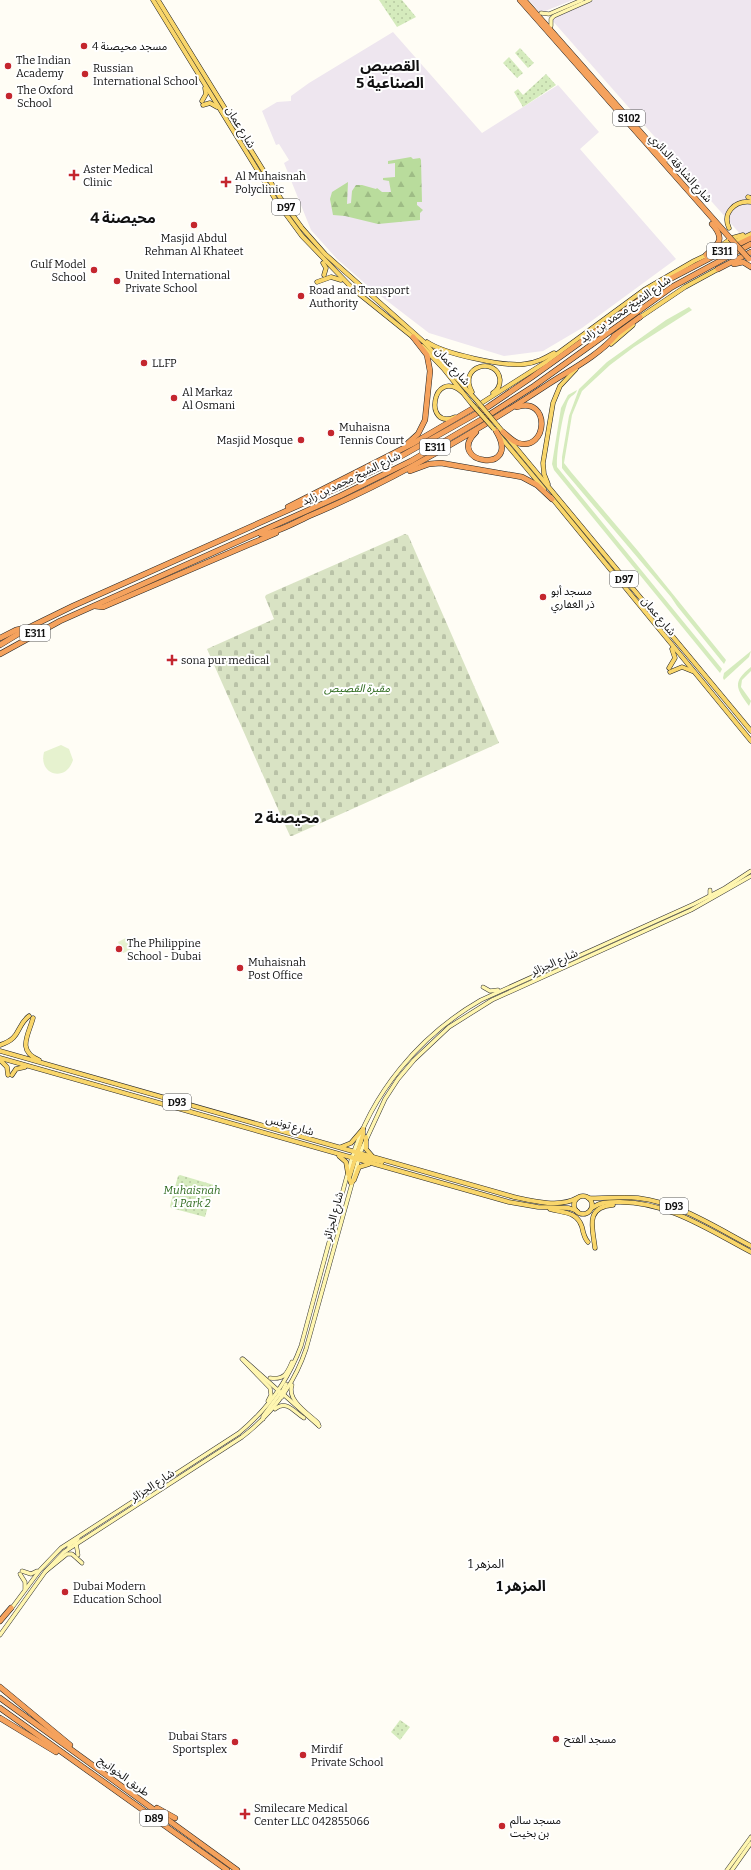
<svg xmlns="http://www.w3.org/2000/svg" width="751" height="1870" viewBox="0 0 751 1870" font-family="Bitter,'Noto Sans Arabic',serif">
<defs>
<pattern id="forest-firs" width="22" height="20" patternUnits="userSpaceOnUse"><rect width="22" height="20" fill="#b9dc9c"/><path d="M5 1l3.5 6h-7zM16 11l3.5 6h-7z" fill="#9ebc85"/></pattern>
<pattern id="cemetery-stones" width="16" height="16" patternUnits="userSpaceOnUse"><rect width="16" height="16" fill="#d9e3c4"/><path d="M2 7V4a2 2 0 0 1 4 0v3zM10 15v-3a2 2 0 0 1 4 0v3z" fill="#b9c2a7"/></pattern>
<pattern id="park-dots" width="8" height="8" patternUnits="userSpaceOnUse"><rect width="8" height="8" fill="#d5ebbd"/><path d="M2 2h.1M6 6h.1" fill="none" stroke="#b6c8a1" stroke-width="1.8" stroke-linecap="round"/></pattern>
</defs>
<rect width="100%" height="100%" fill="#fffdf5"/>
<!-- industrial -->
<g fill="#eee6ef">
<path d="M529,0H573L540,13Z"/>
<path d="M594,0H751V232L742,236L551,19Z"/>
<path d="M393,32L482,133L558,85L599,132L580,149L676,259L582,328L543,351L504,356L429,333L369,287L337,259L311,230L284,163L289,160L279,144L276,145L262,111L277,102L291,101V96L309,83Z"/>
</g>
<!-- grass -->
<g fill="#d5ebbd">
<path d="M689,307L692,310L634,347L610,365L582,391L572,415L564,463L571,472L638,551L726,660L724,664L677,606L671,597L565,472L562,468V457L569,416L579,389L607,362L666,320Z"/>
<path d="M577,390C575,395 572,395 569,399C563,409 556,454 557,467L722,669L720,673L554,470L552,464L561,408L568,395Z"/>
<path d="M751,651L749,657L724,680L723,678L724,673Z"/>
<path d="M751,667V671L742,680L741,687L751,701L749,706C736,688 732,682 751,667Z"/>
</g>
<!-- forest -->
<path fill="url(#forest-firs)" d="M411,157L413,159L420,158L421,160L422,202H417V205L423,210L420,213V220L378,224L345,216L333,215L330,199L332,192L348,182L347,204L351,203L352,191L356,185H362L376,189L377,188L382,192H391L389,181L383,180V178L395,177V163L388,164V161Z"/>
<!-- cemetery -->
<path fill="url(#cemetery-stones)" d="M405,534L408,535L499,743L292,836H290L207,649L274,619L265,597L266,595Z"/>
<!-- park -->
<g fill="url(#park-dots)">
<path d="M379,0H402L416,17L397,27Z"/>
<path d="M520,48L534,63L528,68L515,53Z"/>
<path d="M509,57L523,73L517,78L503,63Z"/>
<path d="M546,74L556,85L523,107L514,92L518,89L523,95Z"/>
<path d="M180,1175L214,1185L205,1217L171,1208L170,1206L178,1176Z"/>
<path d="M400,1720L410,1727L400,1740L391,1732Z"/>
</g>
<!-- pitch -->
<g fill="#e6f2cf">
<path d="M61,745L69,749L73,760C66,783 38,775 44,752Z"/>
<path d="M126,938L131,950L123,953L118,942Z"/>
</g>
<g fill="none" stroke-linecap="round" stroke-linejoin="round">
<!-- secondary casing -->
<g stroke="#333" stroke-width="4.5">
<g id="secondary">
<path d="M541,13L549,14L582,0"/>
<path d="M551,26V19L554,16L590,0"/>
<path d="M710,890V897"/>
<path d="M483,987L490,991L498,990"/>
<path d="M242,1359L270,1388L271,1395L268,1401"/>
<path d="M243,1359L280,1392"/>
<path d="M270,1378C284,1380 287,1374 292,1362"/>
<path d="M292,1385C286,1400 309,1414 318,1423L319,1426"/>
<path d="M283,1394L319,1426"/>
<path d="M282,1397L281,1394L286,1384"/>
<path d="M275,1409C287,1399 295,1413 304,1418"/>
<path d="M263,1419V1416L281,1392"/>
<path d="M76,1543L78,1555"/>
<path d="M69,1548V1545L78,1539"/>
<path d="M22,1571L31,1574L37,1571"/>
<path d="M46,1571L67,1554H72L82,1563"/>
<path d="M20,1574L25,1582V1589"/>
<path d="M11,1609L40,1570L61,1548L239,1433C268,1409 288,1381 301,1346L351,1161C371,1093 420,1035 481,1000L694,904L725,888L751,871"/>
<path d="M0,1635L45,1572L64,1552L242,1437C272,1414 294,1385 306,1349L361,1151L385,1099L398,1079L414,1060L449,1027L492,1000L691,910L751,876"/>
<path d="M727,1870L751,1837"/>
<path d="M732,1870L751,1843"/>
</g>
</g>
<!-- primary casing -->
<g stroke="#222" stroke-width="5">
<g id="primary">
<path d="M153,0L277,202L302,236L353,289L414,338"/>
<path d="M158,0L281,199L302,228L325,254L424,342L477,401"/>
<path d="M202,101L206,94L205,88"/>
<path d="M203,105L210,103L217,107"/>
<path d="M748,197L751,198"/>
<path d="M729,228C722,213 735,200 751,202"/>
<path d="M719,247L732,238L743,235"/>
<path d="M323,263L326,268L324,275"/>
<path d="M317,282L331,277L341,280"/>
<path d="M639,318L685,287L718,269"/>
<path d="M427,342C444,354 505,367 525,364C536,363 545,358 554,353"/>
<path d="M611,344L633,325"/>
<path d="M422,346L443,368L471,403"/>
<path d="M472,392C457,365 498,356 500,380C500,385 498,390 493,393"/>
<path d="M472,409L546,362L644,290L694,261L751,234"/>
<path d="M455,417C423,431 432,367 462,392"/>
<path d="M498,426L751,731"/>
<path d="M498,434L544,489"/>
<path d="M548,484L544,474L543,463L553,403L560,386L576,369"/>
<path d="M551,497L751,741"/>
<path d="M669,668L675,658L672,649"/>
<path d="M670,672L682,667L692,671"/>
<path d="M33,1018C29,1034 16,1051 39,1060"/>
<path d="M0,1045C22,1038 15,1027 29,1016"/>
<path d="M0,1051L514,1197C532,1201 560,1208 577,1198"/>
<path d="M0,1058L509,1202L538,1207L569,1208L577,1211"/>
<path d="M0,1060L7,1067L8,1075"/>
<path d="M12,1075L16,1069L25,1067"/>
<path d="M366,1137V1149L372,1156"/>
<path d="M341,1147L351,1143L363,1129"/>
<path d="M339,1156L346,1162L348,1174"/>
<path d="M357,1156L382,1162"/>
<path d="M351,1183L349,1178L363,1135V1129"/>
<path d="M351,1183L354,1180L359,1167L369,1164"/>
<circle cx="583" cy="1205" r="9"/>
<path d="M588,1198C605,1199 621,1196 638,1198C679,1203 715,1227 751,1246"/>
<path d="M592,1208C600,1202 608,1202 618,1202C667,1201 709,1230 751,1252"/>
<path d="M550,1209C563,1213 577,1211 582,1227C583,1232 584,1238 588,1242"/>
<path d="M595,1248C593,1229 584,1207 613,1205"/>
</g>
</g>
<!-- highway casing -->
<g stroke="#222" stroke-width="6">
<g id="highway">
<path d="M520,0L730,238"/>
<path d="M524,0L665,160"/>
<path d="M706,255C718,245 726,239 712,224"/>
<path d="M734,264L743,262L751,267"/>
<path d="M718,269L751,252"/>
<path d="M614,336L640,317"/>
<path d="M476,432C444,463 523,476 496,431"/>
<path d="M503,432C508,436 512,441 518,443C548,452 551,396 517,407"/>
<path d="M408,443L418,434L425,420L430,371L427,355L413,337"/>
<path d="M410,471L429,464L441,463L522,477L537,485L552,499"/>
<path d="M288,507L412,444L472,409"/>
<path d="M261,534C277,533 294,523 309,516C393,481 471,435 547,385C570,370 598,356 616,335"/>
<path d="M95,606L103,607L110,604L276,533"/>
<path d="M0,638L16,630L25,628"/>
<path d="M0,645L28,628L73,606L340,487L389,463L488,407L532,377L666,281L712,257L751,238"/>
<path d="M0,654L60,621L340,496L411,461L484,418L534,386L672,287L751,244"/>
<path d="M0,1621L11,1608"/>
<path d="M0,1687L70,1745"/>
<path d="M0,1698L237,1870"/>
<path d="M0,1708L227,1870"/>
<path d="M0,1718L56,1752"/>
<path d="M157,1808L175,1818"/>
</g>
</g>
<!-- secondary -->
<use href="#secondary" stroke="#fff6b0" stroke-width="3.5"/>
<!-- primary -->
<use href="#primary" stroke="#f9d66b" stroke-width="4"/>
<!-- highway -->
<use href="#highway" stroke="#f5a25d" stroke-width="5"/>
<!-- primary-bridge casing -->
<g stroke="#222" stroke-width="5" stroke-linecap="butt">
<g id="primary-bridge">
<path d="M477,401L498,426"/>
<path d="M471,403L494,429"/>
</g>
</g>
<!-- highway-bridge casing -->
<g stroke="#222" stroke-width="6" stroke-linecap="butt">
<path id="highway-bridge" d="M730,238L749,259"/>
</g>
<!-- primary-bridge -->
<use href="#primary-bridge" stroke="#f9d66b" stroke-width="4"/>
<!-- highway-bridge -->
<use href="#highway-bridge" stroke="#f5a25d" stroke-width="5"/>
</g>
<!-- markers -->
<g fill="#c4262e" stroke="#fff" stroke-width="1.5">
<circle cx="84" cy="46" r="4"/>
<circle cx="8" cy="66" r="4"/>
<circle cx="85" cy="74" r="4"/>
<circle cx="9" cy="96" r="4"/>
<path d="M72 169h4v4h4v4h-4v4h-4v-4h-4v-4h4z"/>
<path d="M224 176h4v4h4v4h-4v4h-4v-4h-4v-4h4z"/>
<circle cx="194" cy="225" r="4"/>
<circle cx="94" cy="270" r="4"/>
<circle cx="117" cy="281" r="4"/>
<circle cx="301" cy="296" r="4"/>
<circle cx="144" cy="363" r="4"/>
<circle cx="174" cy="398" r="4"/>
<circle cx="331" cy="433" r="4"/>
<circle cx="301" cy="440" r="4"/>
<circle cx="543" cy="597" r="4"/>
<path d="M170 654h4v4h4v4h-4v4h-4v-4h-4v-4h4z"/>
<circle cx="119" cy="949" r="4"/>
<circle cx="240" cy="968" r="4"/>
<circle cx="65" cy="1592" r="4"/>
<circle cx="556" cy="1739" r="4"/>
<circle cx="235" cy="1742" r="4"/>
<circle cx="303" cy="1755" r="4"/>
<path d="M243 1808h4v4h4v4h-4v4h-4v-4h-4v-4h4z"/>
<circle cx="502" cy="1826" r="4"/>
</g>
<g text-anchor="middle" stroke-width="4" stroke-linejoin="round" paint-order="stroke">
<!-- shield labels -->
<g fill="#fff" stroke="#585858" stroke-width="1">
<rect x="613" y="110" width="32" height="16" rx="3"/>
<rect x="272" y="199" width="28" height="16" rx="3"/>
<rect x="707" y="243" width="30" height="16" rx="3"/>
<rect x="420" y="439" width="30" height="16" rx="3"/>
<rect x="610" y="571" width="28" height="16" rx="3"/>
<rect x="20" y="625" width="30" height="16" rx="3"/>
<rect x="163" y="1094" width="28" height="16" rx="3"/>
<rect x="660" y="1198" width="28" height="16" rx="3"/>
<rect x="140" y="1810" width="28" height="16" rx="3"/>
</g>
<g font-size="10" font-weight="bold" fill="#111">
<text x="629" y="122">S102</text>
<text x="286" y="211">D97</text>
<text x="722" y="255">E311</text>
<text x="435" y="451">E311</text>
<text x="624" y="583">D97</text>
<text x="35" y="637">E311</text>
<text x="177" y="1106">D93</text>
<text x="674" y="1210">D93</text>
<text x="154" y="1822">D89</text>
</g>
<!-- poi labels -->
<g font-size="11" fill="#111" stroke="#fff" text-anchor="start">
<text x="92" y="50">مسجد محيصنة 4</text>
<text x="16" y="64">The Indian<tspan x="16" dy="13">Academy</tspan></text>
<text x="93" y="72">Russian<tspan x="93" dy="13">International School</tspan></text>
<text x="17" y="94">The Oxford<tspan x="17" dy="13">School</tspan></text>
<text x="83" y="173">Aster Medical<tspan x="83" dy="13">Clinic</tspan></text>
<text x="235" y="180">Al Muhaisnah<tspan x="235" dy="13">Polyclinic</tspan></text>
<text x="194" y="242" text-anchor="middle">Masjid Abdul<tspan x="194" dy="13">Rehman Al Khateet</tspan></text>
<text x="86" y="268" text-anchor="end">Gulf Model<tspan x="86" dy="13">School</tspan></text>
<text x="125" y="279">United International<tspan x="125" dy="13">Private School</tspan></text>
<text x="309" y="294">Road and Transport<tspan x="309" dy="13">Authority</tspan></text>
<text x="152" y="367">LLFP</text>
<text x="182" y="396">Al Markaz<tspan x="182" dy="13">Al Osmani</tspan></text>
<text x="339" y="431">Muhaisna<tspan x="339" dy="13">Tennis Court</tspan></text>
<text x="293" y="444" text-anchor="end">Masjid Mosque</text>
<text x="551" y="595">مسجد أبو<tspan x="551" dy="13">ذر الغفاري</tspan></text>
<text x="181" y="664">sona pur medical</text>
<text x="127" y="947">The Philippine<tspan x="127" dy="13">School - Dubai</tspan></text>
<text x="248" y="966">Muhaisnah<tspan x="248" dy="13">Post Office</tspan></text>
<text x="73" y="1590">Dubai Modern<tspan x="73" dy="13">Education School</tspan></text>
<text x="227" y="1740" text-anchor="end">Dubai Stars<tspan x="227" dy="13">Sportsplex</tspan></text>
<text x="564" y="1743">مسجد الفتح</text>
<text x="311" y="1753">Mirdif<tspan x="311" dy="13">Private School</tspan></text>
<text x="254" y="1812">Smilecare Medical<tspan x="254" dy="13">Center LLC 042855066</tspan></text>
<text x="510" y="1824">مسجد سالم<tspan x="510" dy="13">بن بخيت</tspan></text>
</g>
<!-- street labels -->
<g font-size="11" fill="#111" stroke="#fff">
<text transform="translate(241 127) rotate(59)" y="4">شارع عمان</text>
<text transform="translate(681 168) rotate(48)" y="4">شارع الشارقة الدائري</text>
<text transform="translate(625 309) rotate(-35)" y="4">شارع الشيخ محمد بن زايد</text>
<text transform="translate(453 366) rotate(49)" y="4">شارع عمان</text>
<text transform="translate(351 478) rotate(-26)" y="4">شارع الشيخ محمد بن زايد</text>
<text transform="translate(659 616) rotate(50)" y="4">شارع عمان</text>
<text transform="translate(554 962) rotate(-24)" y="4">شارع الجزائر</text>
<text transform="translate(290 1125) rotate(16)" y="4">شارع تونس</text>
<text transform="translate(333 1216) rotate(-75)" y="4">شارع الجزائر</text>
<text transform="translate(152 1485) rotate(-33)" y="4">شارع الجزائر</text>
<text transform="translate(124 1776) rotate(36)" y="4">طريق الخوانيج</text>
</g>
<!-- park labels -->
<g font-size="11" font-style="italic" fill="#2f6b1f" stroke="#fff">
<text x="357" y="692">مقبرة القصيص</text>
<text x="192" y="1194">Muhaisnah<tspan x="192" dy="13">1 Park 2</tspan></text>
</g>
<!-- neighbourhood labels -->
<g font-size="12" fill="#111" stroke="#fff">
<text x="486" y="1568">المزهر 1</text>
</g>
<!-- district labels -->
<g font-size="15" font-weight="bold" fill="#111" stroke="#fff">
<text x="390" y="71">القصيص<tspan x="390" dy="17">الصناعية 5</tspan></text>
<text x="123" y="223">محيصنة 4</text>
<text x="287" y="823">محيصنة 2</text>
<text x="521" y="1591">المزهر 1</text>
</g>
</g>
</svg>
